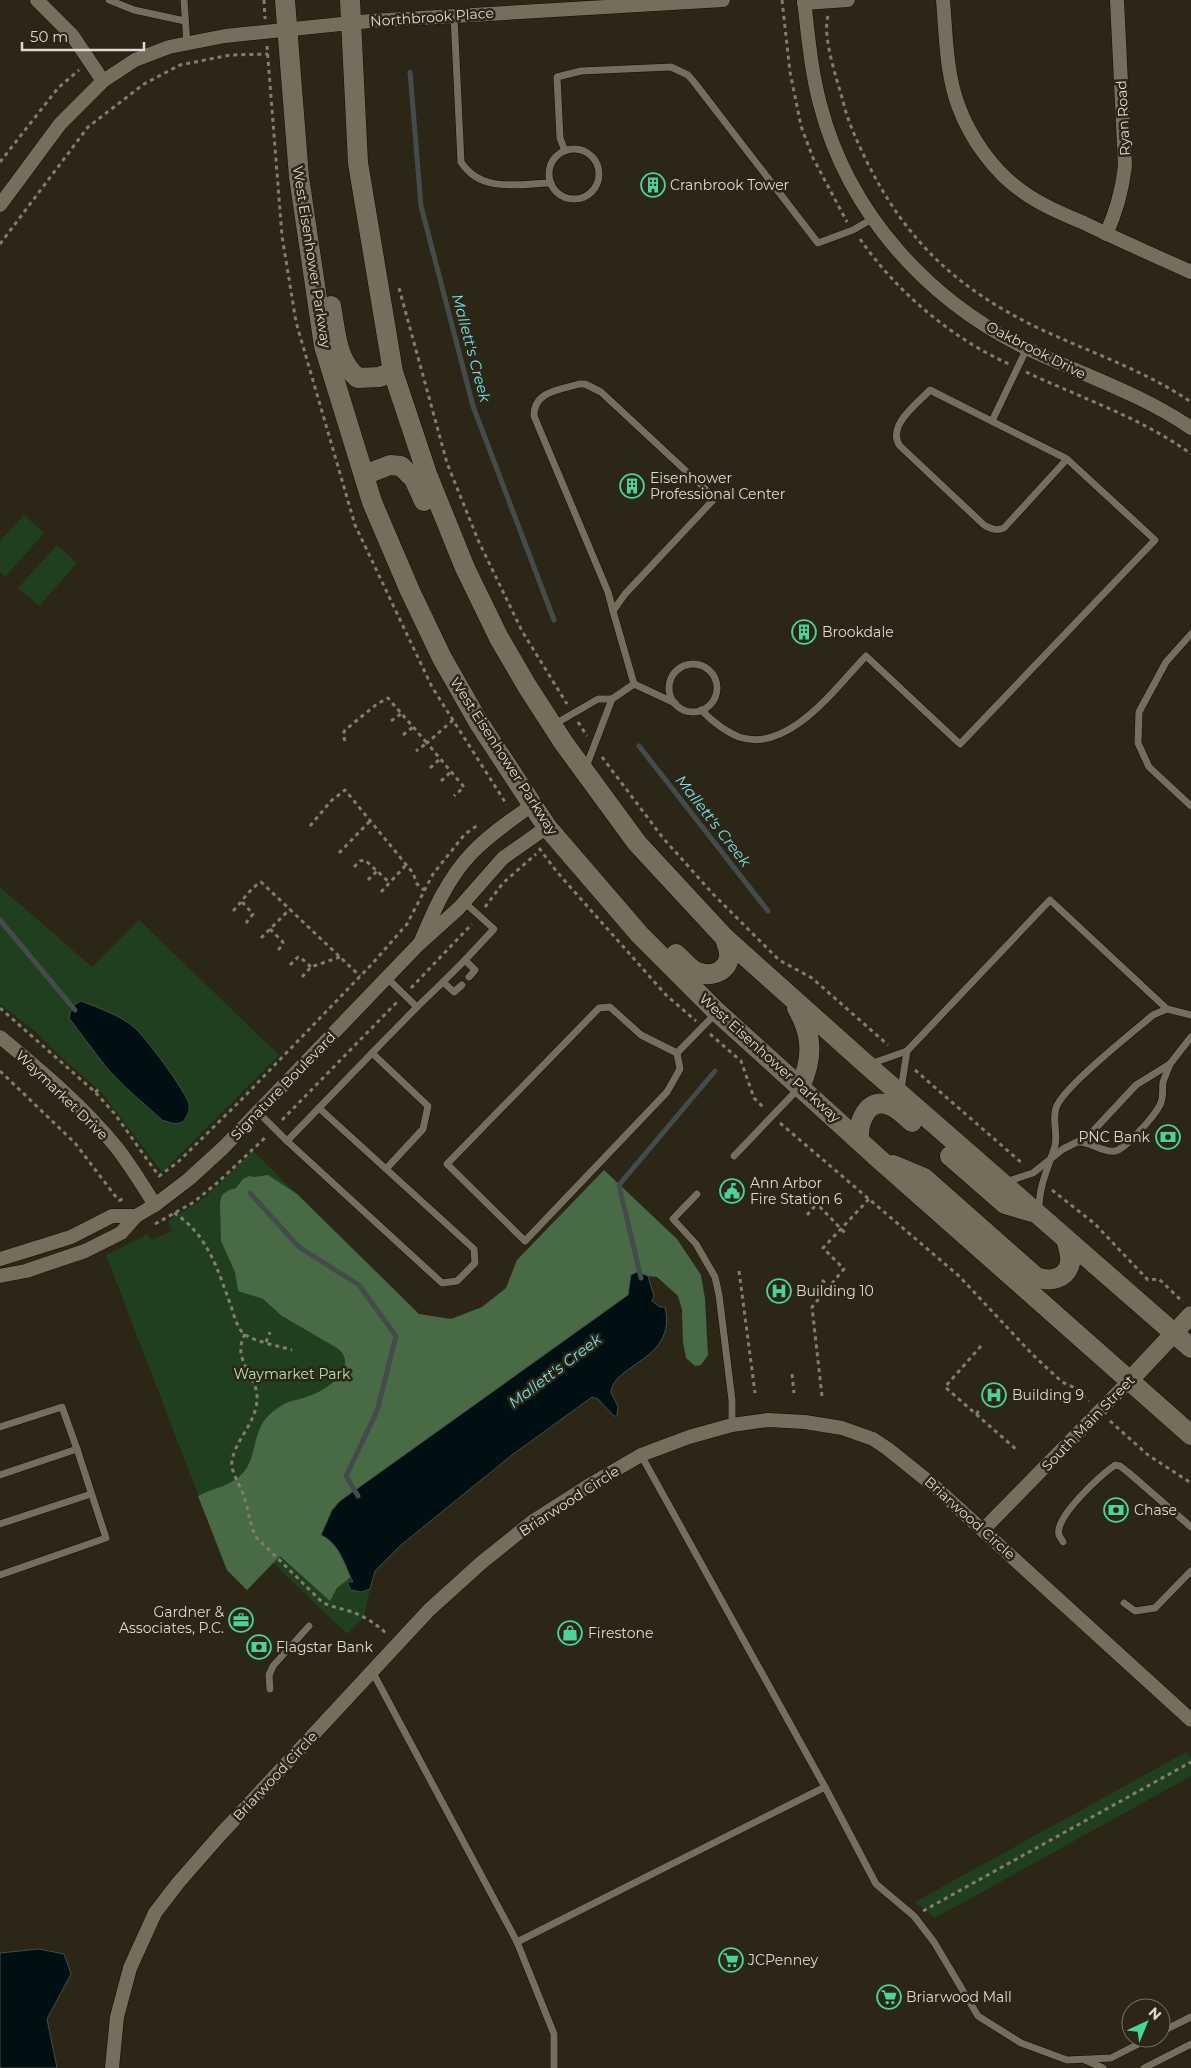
<svg xmlns="http://www.w3.org/2000/svg" width="1191" height="2068" viewBox="0 0 1191 2068" font-family="Montserrat,sans-serif">
<rect width="100%" height="100%" fill="#2c2617"/>
<!-- green -->
<g fill="#203f1e">
<path d="M24,515L44,533L5,577L0,572V541Z"/>
<path d="M57,545L77,563L39,606L18,588Z"/>
<path d="M0,887L92,967L139,920L279,1055L162,1172L102,1093L62,1058L36,1032L0,1004Z"/>
<path d="M253,1151L451,1345L351,1577L353,1582H348L367,1591L370,1589L364,1617L347,1634L273,1563L247,1590L227,1570L106,1255L148,1234L151,1240L172,1231L168,1221L204,1198Z"/>
<path d="M1186,1752L1191,1758V1776L935,1918L915,1902Z"/>
</g>
<!-- forest -->
<path fill="#486a45" d="M604,1170L677,1239L701,1275L705,1299L708,1355L701,1365L695,1366L686,1358L683,1342L682,1310L678,1296L657,1277L648,1276L642,1273L631,1275L628,1295L340,1501L328,1538L341,1554L351,1577L337,1588L330,1601L280,1556L247,1590L227,1570L198,1496C211,1489 229,1486 240,1476C258,1460 251,1432 269,1415C273,1411 279,1407 284,1404C291,1400 299,1400 306,1397C322,1392 336,1383 344,1368C347,1360 344,1353 337,1348L282,1316L263,1299L238,1291L235,1272L221,1241L220,1203L222,1195L229,1190L236,1188L243,1179L249,1176L254,1177L268,1175L297,1194L419,1314L451,1319L482,1307L506,1288L517,1260Z"/>
<!-- water -->
<g fill="#000f11" stroke="#434c4b">
<path d="M81,1001C99,1008 122,1016 136,1029C146,1038 187,1093 189,1104C190,1111 187,1117 183,1122L175,1124L162,1120L124,1086L106,1067L69,1018L72,1006Z"/>
<path d="M637,1272L648,1276L654,1296L652,1301L660,1307H665C678,1360 612,1364 611,1393L618,1406L617,1416H614L598,1399L592,1397L512,1455L401,1545L375,1571L370,1589L361,1592L351,1590L347,1582H353C344,1564 340,1544 321,1535L332,1510L340,1501L628,1295L631,1275Z"/>
<path d="M39,1949L64,1954L71,1974L47,2019L57,2068H0V1953Z"/>
</g>
<g fill="none" stroke-linecap="round" stroke-linejoin="round">
<!-- stream -->
<g stroke="#434c4b" stroke-width="5">
<path d="M410,72L421,206L473,406L554,620"/>
<path d="M639,746L768,911"/>
<path d="M0,920L75,1010"/>
<path d="M250,1193L299,1247L359,1285L396,1336L377,1411L346,1476L358,1496"/>
<path d="M641,1278L619,1185L715,1071"/>
</g>
<!-- service casing -->
<g stroke="#150e03" stroke-width="8">
<g id="service">
<path d="M109,0L134,10L185,21"/>
<path d="M184,0L187,44"/>
<path d="M454,16L461,162C481,193 517,184 551,183"/>
<circle cx="574" cy="174" r="25"/>
<path d="M565,151L560,138L557,77L581,71L671,67L688,75L694,82L818,243L853,230L872,219"/>
<path d="M579,384H585L601,392L715,498L625,594L613,611L608,592L534,416C534,391 559,390 579,384Z"/>
<path d="M992,421L1027,348"/>
<path d="M613,611L634,684"/>
<path d="M1191,634L1166,662L1139,712L1138,743L1149,767L1191,806"/>
<circle cx="693" cy="688" r="24"/>
<path d="M701,710C712,721 724,731 739,737C789,754 836,687 866,656L960,744L1155,540L1067,459L930,390C917,404 886,426 900,446L984,525C991,529 996,531 1004,528L1067,459"/>
<path d="M555,724L598,699H612"/>
<path d="M586,767L612,699L634,684L675,703"/>
<path d="M464,902L494,929L465,960"/>
<path d="M387,978L417,1007L443,982L454,992L462,985"/>
<path d="M443,982L465,960L475,970L469,977"/>
<path d="M677,1053L680,1069L667,1092L525,1241L447,1164L599,1008L610,1007L641,1035L677,1053L717,1012"/>
<path d="M870,1064L907,1051L1050,900L1167,1009L1191,1015"/>
<path d="M901,1090L907,1051"/>
<path d="M258,1112L287,1141L372,1053"/>
<path d="M287,1141L442,1283L457,1281L475,1263L474,1249L319,1108"/>
<path d="M1078,1142C1091,1142 1103,1153 1115,1151C1126,1149 1155,1115 1160,1105C1164,1097 1162,1089 1163,1082C1165,1076 1168,1070 1170,1064"/>
<path d="M734,1156L798,1089"/>
<path d="M386,1169L423,1129L428,1106L372,1053L417,1007"/>
<path d="M1005,1182L1033,1173L1063,1149L1077,1142L1094,1130L1136,1085L1170,1064L1191,1037"/>
<path d="M697,1194L673,1219L696,1244L715,1277L719,1295L732,1400V1425"/>
<path d="M1039,1209C1039,1186 1048,1168 1055,1146C1058,1134 1052,1120 1056,1108C1062,1088 1133,1032 1153,1015L1167,1009"/>
<path d="M0,1427L62,1407L77,1449"/>
<path d="M641,1455L825,1787"/>
<path d="M0,1475L77,1449L106,1538L0,1575"/>
<path d="M0,1524L91,1494"/>
<path d="M1063,1542C1062,1539 1060,1538 1059,1535C1054,1517 1101,1475 1115,1465L1120,1466L1129,1473L1191,1527"/>
<path d="M1124,1603L1135,1611L1155,1608L1191,1571"/>
<path d="M372,1671L517,1942L554,2034V2068"/>
<path d="M270,1689L269,1675L273,1666L309,1626"/>
<path d="M517,1942L825,1787L876,1884L914,1916L934,1942L978,2016L1021,2043L1067,2060L1111,2058L1150,2038"/>
<path d="M1161,2032L1191,2017"/>
<path d="M1085,2060L1103,2068"/>
<path d="M1144,2068L1191,2044"/>
</g>
</g>
<!-- minor casing -->
<g stroke="#150e03" stroke-width="15">
<g id="minor">
<path d="M37,0L72,35L103,81"/>
<path d="M804,0C808,35 811,70 820,104C848,213 928,301 1028,349C1081,374 1144,395 1191,428"/>
<path d="M943,0C946,35 946,72 958,105C970,138 994,172 1023,192C1041,205 1063,214 1084,223C1119,240 1155,256 1191,272"/>
<path d="M804,3L848,0"/>
<path d="M0,205L60,124L103,81L135,60L169,47L225,36L370,21L723,0"/>
<path d="M1106,234C1117,211 1122,191 1125,166L1117,0"/>
<path d="M421,941C434,910 448,878 471,854C488,835 512,820 532,805"/>
<path d="M0,1037C41,1071 83,1106 117,1148C131,1166 143,1186 155,1205"/>
<path d="M0,1259L71,1237L112,1216H136"/>
<path d="M0,1276L26,1271L85,1251L121,1233L136,1216L155,1205L189,1179L224,1147L419,944L459,908L503,858L547,827"/>
<path d="M983,1530L1129,1381"/>
<path d="M112,2068L117,2017L130,1968L155,1913L178,1883L220,1835L429,1610L481,1563L532,1522L593,1483L641,1455L689,1437L732,1425L768,1420L805,1422L842,1428L873,1439L888,1449L934,1486L1191,1720"/>
</g>
</g>
<!-- tertiary casing -->
<g stroke="#150e03" stroke-width="19">
<path id="tertiary" d="M1129,1381L1191,1315"/>
</g>
<!-- secondary casing -->
<g stroke="#150e03" stroke-width="21">
<g id="secondary">
<path d="M285,0L299,177L324,346L372,502L410,591L442,658L479,723L547,827L640,935L717,1012L878,1158L1191,1435"/>
<path d="M350,0L358,163L393,372L427,474L465,568L499,638L527,686L563,742L637,843L725,938L867,1065L1191,1348"/>
<path d="M331,306C336,332 336,361 358,378L379,377L393,372"/>
<path d="M364,475L390,465L401,466L414,479L424,501"/>
<path d="M676,954C683,960 689,969 697,972C711,978 730,971 729,954C729,949 726,943 725,938"/>
<path d="M797,1008C813,1035 813,1059 800,1087"/>
<path d="M859,1140C858,1122 867,1097 889,1105C898,1108 905,1116 912,1122"/>
<path d="M950,1156L1005,1204L1032,1212"/>
<path d="M893,1165L924,1178L1036,1277C1049,1282 1066,1280 1070,1263C1071,1255 1068,1246 1066,1239"/>
</g>
</g>
<!-- path -->
<g stroke="#827d71" stroke-width="3" stroke-dasharray="4 4" stroke-linecap="butt">
<path d="M264,0L265,19"/>
<path d="M782,0L790,72L801,126L813,158L847,222"/>
<path d="M828,16C822,36 837,80 843,101C848,123 858,143 868,164C908,243 958,289 1038,328C1089,352 1144,370 1191,402"/>
<path d="M267,46L282,236L296,322L355,525L432,687L507,805"/>
<path d="M0,162L58,88L79,70"/>
<path d="M860,239C896,291 951,338 1009,364"/>
<path d="M0,244L88,127L144,84L180,65L230,55L268,54"/>
<path d="M399,288L447,463L478,540L522,631L567,704"/>
<path d="M1026,372C1081,398 1142,418 1191,454"/>
<path d="M453,720L427,743L464,787L454,796"/>
<path d="M391,721L402,713"/>
<path d="M578,722L587,736"/>
<path d="M403,735L413,727"/>
<path d="M345,741L343,734L345,730L377,704L388,698L427,743L416,751"/>
<path d="M602,757L663,838L714,895L779,960L812,978L888,1045"/>
<path d="M430,768L440,759"/>
<path d="M441,781L451,772"/>
<path d="M310,826L331,801L345,790L413,873L417,884L424,890"/>
<path d="M539,848L557,872L666,995L696,1021"/>
<path d="M339,853L370,821"/>
<path d="M354,867L360,861L365,860L390,883"/>
<path d="M368,880L377,871"/>
<path d="M381,892L406,865"/>
<path d="M242,902L253,914L246,923"/>
<path d="M485,907L503,883L536,854"/>
<path d="M233,911C243,901 249,889 261,882L360,976"/>
<path d="M270,929L283,942L282,946L276,952"/>
<path d="M261,938L290,909"/>
<path d="M290,965L298,957H300L311,967"/>
<path d="M302,977L311,967L340,957"/>
<path d="M411,988L472,924"/>
<path d="M0,1008L95,1092L114,1113L159,1176L178,1162L239,1102L372,964L407,924L433,874L465,834L478,825"/>
<path d="M710,1034L741,1061L754,1098L765,1109"/>
<path d="M915,1070L1023,1164"/>
<path d="M0,1071L75,1143L119,1201"/>
<path d="M95,1092L101,1088"/>
<path d="M282,1120L398,1001"/>
<path d="M780,1123L959,1276L1033,1355L1062,1382L1073,1387L1089,1401"/>
<path d="M1052,1190L1095,1224L1148,1280L1159,1279L1183,1302"/>
<path d="M119,1201L125,1197"/>
<path d="M174,1213C208,1234 218,1271 231,1306C234,1315 237,1328 244,1334C255,1342 279,1346 292,1350"/>
<path d="M807,1215L814,1207H820L847,1235"/>
<path d="M155,1224L194,1202L217,1183L267,1136"/>
<path d="M739,1271L755,1393"/>
<path d="M822,1280L837,1294"/>
<path d="M245,1334C231,1359 256,1374 257,1396C258,1421 237,1437 232,1460C230,1473 242,1487 245,1500C249,1513 250,1525 256,1537L322,1602C331,1607 340,1608 349,1611C365,1616 376,1624 387,1634"/>
<path d="M266,1342L270,1332"/>
<path d="M981,1346L945,1387L1017,1450"/>
<path d="M792,1374L794,1393"/>
<path d="M822,1396L812,1307L844,1269L823,1248L869,1199"/>
<path d="M976,1414L980,1410"/>
<path d="M1110,1421L1148,1455L1191,1483"/>
<path d="M923,1911L1191,1762"/>
</g>
<!-- service -->
<use href="#service" stroke="#766e5d" stroke-width="7"/>
<!-- minor -->
<use href="#minor" stroke="#766e5d" stroke-width="14"/>
<!-- tertiary -->
<use href="#tertiary" stroke="#766e5d" stroke-width="18"/>
<!-- secondary -->
<use href="#secondary" stroke="#766e5d" stroke-width="20"/>
</g>
<!-- icons -->
<defs>
<g id="building-ring" transform="scale(1.25)"><circle r="9.5" fill="#2c2617" stroke="#4cd39a" stroke-width="1.5"/><path d="M-4-6H4V6H1V3H-1V6H-4ZM-2.5-4.3h1.7v1.8h-1.7ZM.8-4.3h1.7v1.8H.8ZM-2.5-1h1.7V.8h-1.7ZM.8-1h1.7V.8H.8Z" fill="#4cd39a"/></g>
<g id="bank-ring" transform="scale(1.25)"><circle r="9.5" fill="#2c2617" stroke="#4cd39a" stroke-width="1.5"/><path d="M-6-4H6V4H-6ZM0-2.3a2.3 2.3 0 1 0 0 4.6a2.3 2.3 0 1 0 0-4.6Z" fill="#4cd39a"/></g>
<g id="civic-ring" transform="scale(1.25)"><circle r="9.5" fill="#2c2617" stroke="#4cd39a" stroke-width="1.5"/><path d="M-.6-6.5H3V-4.5H.6V-3L4-1V1h2V6H-6V1h2V-1L-.6-3ZM-1.2 2.5V6h2.4V2.5Z" fill="#4cd39a"/></g>
<g id="hospital-ring" transform="scale(1.25)"><circle r="9.5" fill="#2c2617" stroke="#4cd39a" stroke-width="1.5"/><path d="M-5-5h3v3.5h4V-5h3V5h-3V1.5h-4V5h-3Z" fill="#4cd39a"/></g>
<g id="office-ring" transform="scale(1.25)"><circle r="9.5" fill="#2c2617" stroke="#4cd39a" stroke-width="1.5"/><path d="M-6-3h4V-5.5h4V-3h4V5H-6ZM-1-4.5V-3h2v-1.5ZM-6 0V1H6V0Z" fill="#4cd39a"/></g>
<g id="shop-ring" transform="scale(1.25)"><circle r="9.5" fill="#2c2617" stroke="#4cd39a" stroke-width="1.5"/><path d="M-5-2.5h2.3a2.7 3.5 0 0 1 5.4 0H5L5.5 6h-11ZM-1.5-2.5h3a1.5 2.3 0 0 0-3 0Z" fill="#4cd39a"/></g>
<g id="supermarket-ring" transform="scale(1.25)"><circle r="9.5" fill="#2c2617" stroke="#4cd39a" stroke-width="1.5"/><path d="M-6-5.5h2.5l.6 2H6L4.5 2H-2.5L-4.4-4H-6ZM-1.5 3.2a1.3 1.3 0 1 0 .1 0ZM3 3.2a1.3 1.3 0 1 0 .1 0Z" fill="#4cd39a"/></g>
</defs>
<g fill-rule="evenodd">
<use href="#building-ring" x="653" y="185"/>
<use href="#building-ring" x="632" y="486"/>
<use href="#building-ring" x="804" y="632"/>
<use href="#bank-ring" x="1168" y="1137"/>
<use href="#civic-ring" x="732" y="1191"/>
<use href="#hospital-ring" x="779" y="1291"/>
<use href="#hospital-ring" x="994" y="1395"/>
<use href="#bank-ring" x="1116" y="1510"/>
<use href="#office-ring" x="241" y="1620"/>
<use href="#shop-ring" x="570" y="1633"/>
<use href="#bank-ring" x="259" y="1647"/>
<use href="#supermarket-ring" x="731" y="1960"/>
<use href="#supermarket-ring" x="889" y="1997"/>
</g>
<g text-anchor="middle" stroke-width="5" stroke-linejoin="round" paint-order="stroke">
<!-- street labels -->
<g font-size="14" fill="#dfdad1" stroke="#2c2617">
<text transform="translate(432 17) rotate(-4)" y="5">Northbrook Place</text>
<text transform="translate(1123 118) rotate(-93)" y="5">Ryan Road</text>
<text transform="translate(312 257) rotate(81)" y="5">West Eisenhower Parkway</text>
<text transform="translate(1036 350) rotate(27)" y="5">Oakbrook Drive</text>
<text transform="translate(504 756) rotate(57)" y="5">West Eisenhower Parkway</text>
<text transform="translate(770 1058) rotate(42)" y="5">West Eisenhower Parkway</text>
<text transform="translate(283 1086) rotate(-46)" y="5">Signature Boulevard</text>
<text transform="translate(62 1095) rotate(44)" y="5">Waymarket Drive</text>
<text transform="translate(1088 1423) rotate(-46)" y="5">South Main Street</text>
<text transform="translate(569 1501) rotate(-33)" y="5">Briarwood Circle</text>
<text transform="translate(970 1518) rotate(42)" y="5">Briarwood Circle</text>
<text transform="translate(275 1776) rotate(-47)" y="5">Briarwood Circle</text>
</g>
<!-- poi labels -->
<g font-size="14" fill="#dfdad1" stroke="#2c2617" text-anchor="start">
<text x="670" y="190">Cranbrook Tower</text>
<text x="650" y="483">Eisenhower<tspan x="650" dy="16">Professional Center</tspan></text>
<text x="822" y="637">Brookdale</text>
<text x="1150" y="1142" text-anchor="end">PNC Bank</text>
<text x="750" y="1188">Ann Arbor<tspan x="750" dy="16">Fire Station 6</tspan></text>
<text x="796" y="1296">Building 10</text>
<text x="1012" y="1400">Building 9</text>
<text x="1134" y="1515">Chase</text>
<text x="224" y="1617" text-anchor="end">Gardner &amp;<tspan x="224" dy="16">Associates, P.C.</tspan></text>
<text x="588" y="1638">Firestone</text>
<text x="276" y="1652">Flagstar Bank</text>
<text x="748" y="1965">JCPenney</text>
<text x="906" y="2002">Briarwood Mall</text>
</g>
<!-- park labels -->
<g font-size="14" fill="#ace3a8" stroke="#2c2617">
<text x="292" y="1379">Waymarket Park</text>
</g>
<!-- water labels -->
<g font-size="15" font-style="italic" fill="#76e1ea" stroke="#2c2617">
<text transform="translate(471 348) rotate(75)" y="5">Mallett's Creek</text>
<text transform="translate(713 821) rotate(52)" y="5">Mallett's Creek</text>
<text transform="translate(555 1371) rotate(-37)" y="5">Mallett's Creek</text>
</g>
</g>
<!-- north arrow -->
<g transform="translate(1146 2023) rotate(44)"><circle r="24" fill="#2c2617" stroke="#746e61"/>
<path d="M0-4L9 19L0 12L-9 19Z" fill="#4cd39a"/>
<text y="-8" font-size="14" font-weight="bold" text-anchor="middle" fill="#dfdad1">N</text>
</g>
<!-- scale -->
<path d="M22 42v8h122v-8" fill="none" stroke="#dfdad1" stroke-width="2.5"/>
<text x="30" y="42" font-size="15" fill="#dfdad1" stroke="#2c2617" stroke-width="4" paint-order="stroke">50 m</text>
</svg>
